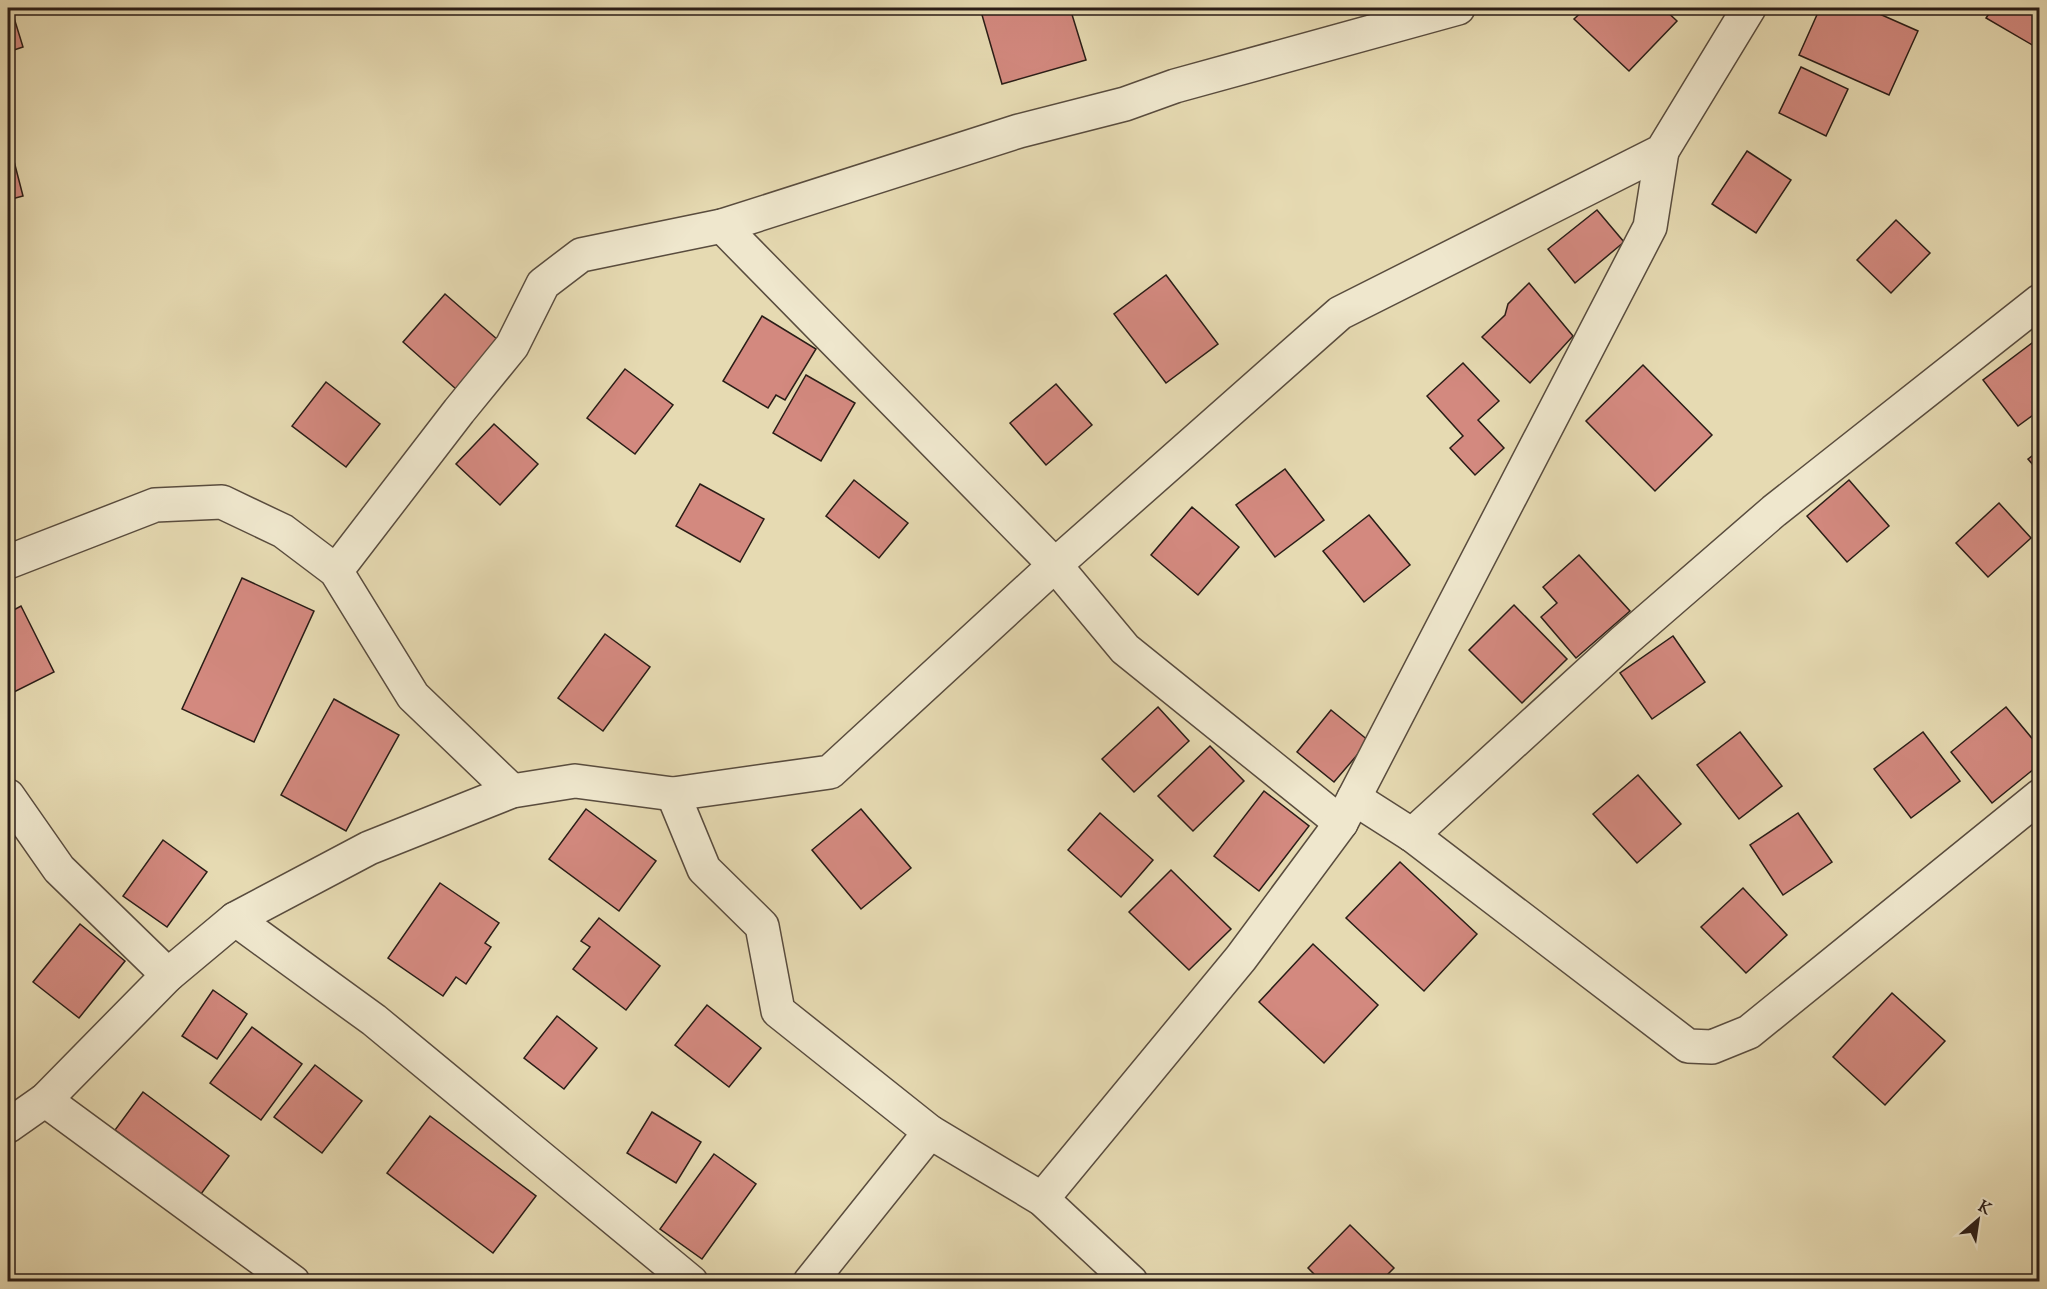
<svg xmlns="http://www.w3.org/2000/svg" width="2047" height="1289" viewBox="0 0 2047 1289" font-family="'Sorts Mill Goudy',serif">
<rect width="100%" height="100%" fill="#e6dab2"/>
<filter id="stains"><feTurbulence type="fractalNoise" baseFrequency=".00333" numOctaves="4"/><feColorMatrix values="0 0 0 0 .2 0 0 0 0 .09 0 0 0 0 .02 0 0 0 .5 -.17"/></filter>
<radialGradient id="worn" r=".72"><stop offset=".6" stop-color="#630" stop-opacity="0"/><stop offset="1" stop-color="#630" stop-opacity=".3"/></radialGradient>
<!-- building -->
<g fill="#d3897f" stroke="#2a1d17" stroke-width="1.5">
<path d="M8,8H11L23,47L8,52Z"/>
<path d="M980,8H1070L1086,60L1002,84Z"/>
<path d="M1586,8H1663L1677,21L1629,71L1574,19Z"/>
<path d="M1820,8H1866L1918,31L1889,95L1799,55Z"/>
<path d="M1993,8H2040V36L2034,46L1986,18Z"/>
<path d="M1801,67L1848,89L1826,136L1779,113Z"/>
<path d="M8,138L23,196L8,200Z"/>
<path d="M1747,151L1791,180L1756,233L1712,204Z"/>
<path d="M1597,210L1624,242L1575,283L1548,249Z"/>
<path d="M1896,220L1930,253L1891,293L1857,260Z"/>
<path d="M1166,275L1218,344L1166,383L1114,314Z"/>
<path d="M1529,283L1573,336L1530,383L1482,337L1505,315L1508,304Z"/>
<path d="M445,294L498,340L456,389L403,342Z"/>
<path d="M762,316L816,349L785,400L776,395L768,408L723,381Z"/>
<path d="M2032,343L2040,354V410L2018,426L1983,380Z"/>
<path d="M1463,363L1499,401L1478,420L1504,448L1475,475L1450,448L1463,436L1427,396Z"/>
<path d="M1643,365L1712,435L1655,491L1586,421Z"/>
<path d="M625,369L673,405L635,454L587,418Z"/>
<path d="M806,375L855,403L821,461L773,433Z"/>
<path d="M326,382L380,424L346,467L292,426Z"/>
<path d="M1056,384L1092,425L1046,465L1010,423Z"/>
<path d="M494,424L538,464L500,505L456,464Z"/>
<path d="M2040,450V473L2028,459Z"/>
<path d="M1285,469L1324,520L1275,557L1236,505Z"/>
<path d="M854,480L908,523L879,558L826,516Z"/>
<path d="M1849,480L1889,526L1847,562L1807,516Z"/>
<path d="M700,484L764,519L740,562L676,526Z"/>
<path d="M1999,503L2031,538L1988,577L1956,543Z"/>
<path d="M1192,507L1239,547L1198,595L1151,555Z"/>
<path d="M1369,515L1410,565L1364,602L1323,551Z"/>
<path d="M1579,555L1630,611L1576,658L1541,617L1557,603L1543,587Z"/>
<path d="M242,578L314,611L254,742L182,709Z"/>
<path d="M1514,605L1567,659L1522,703L1469,650Z"/>
<path d="M21,606L54,672L8,695V613Z"/>
<path d="M605,634L650,667L603,731L558,698Z"/>
<path d="M1673,636L1705,682L1652,719L1620,673Z"/>
<path d="M334,699L399,735L346,831L281,795Z"/>
<path d="M1158,707L1189,741L1134,792L1102,759Z"/>
<path d="M2006,707L2040,748V764L1992,803L1951,752Z"/>
<path d="M1331,710L1369,741L1334,782L1297,752Z"/>
<path d="M1740,732L1782,786L1739,819L1697,765Z"/>
<path d="M1923,732L1960,781L1911,818L1874,769Z"/>
<path d="M1210,746L1244,781L1193,831L1158,796Z"/>
<path d="M1638,775L1681,824L1637,863L1593,814Z"/>
<path d="M1264,791L1309,826L1259,891L1214,856Z"/>
<path d="M586,809L656,861L619,911L549,859Z"/>
<path d="M861,809L911,868L861,909L812,850Z"/>
<path d="M1100,813L1153,860L1121,897L1068,850Z"/>
<path d="M1798,813L1832,862L1783,895L1750,845Z"/>
<path d="M163,840L207,872L167,927L123,896Z"/>
<path d="M1400,862L1477,934L1424,991L1346,918Z"/>
<path d="M1171,870L1231,929L1189,970L1129,912Z"/>
<path d="M440,883L499,923L485,943L491,947L466,984L456,977L443,996L388,958Z"/>
<path d="M1743,888L1787,935L1746,973L1701,927Z"/>
<path d="M599,918L660,966L626,1010L573,969L590,947L581,941Z"/>
<path d="M80,924L125,961L79,1018L33,982Z"/>
<path d="M1313,944L1378,1005L1324,1063L1259,1002Z"/>
<path d="M213,990L247,1014L217,1059L182,1036Z"/>
<path d="M1892,993L1945,1041L1885,1105L1833,1057Z"/>
<path d="M707,1005L761,1048L729,1087L675,1045Z"/>
<path d="M557,1016L597,1048L564,1089L524,1058Z"/>
<path d="M252,1027L302,1064L261,1120L210,1083Z"/>
<path d="M315,1065L362,1101L322,1153L274,1117Z"/>
<path d="M143,1092L229,1156L201,1194L115,1130Z"/>
<path d="M652,1112L701,1142L676,1183L627,1153Z"/>
<path d="M430,1116L536,1196L493,1253L387,1173Z"/>
<path d="M714,1154L756,1184L702,1259L660,1229Z"/>
<path d="M1350,1225L1394,1268L1380,1282H1322L1308,1268Z"/>
</g>
<g fill="none" stroke-linecap="round" stroke-linejoin="round">
<!-- minor casing -->
<g stroke="#594c3e" stroke-width="36">
<g id="minor">
<path d="M722,226L1055,565L1125,649L1341,823"/>
<path d="M8,562L155,505L222,502L283,531L336,571L413,696L512,791"/>
<path d="M336,571L459,411L512,346L543,284L581,255L722,226L1019,131L1125,104L1175,86L1458,8"/>
<path d="M673,794L704,869L762,926L778,1011L930,1132L1042,1199L1131,1282"/>
<path d="M8,796L59,869L168,975"/>
<path d="M1354,798L1412,835L1688,1046L1712,1047L1749,1032L2040,796"/>
<path d="M1412,835L1624,641L1774,511L2040,301"/>
<path d="M235,919L374,1020L691,1282"/>
<path d="M45,1100L293,1282"/>
<path d="M8,1126L45,1100L168,975L235,919L369,848L512,791L575,781L673,794L830,772L1055,565L1340,313L1662,151L1749,8"/>
<path d="M1042,1199L1241,958L1341,823L1650,227L1662,151"/>
<path d="M810,1282L930,1132"/>
</g>
</g>
<!-- minor -->
<use href="#minor" stroke="#efe7cd" stroke-width="33"/>
</g>
<!-- margin -->
<rect width="2047" height="1289" fill="none" stroke="#e6dab2" stroke-width="30"/>
<rect x="9" y="9" width="2029" height="1271" fill="none" stroke="#2a1d17" stroke-width="3"/>
<rect x="15" y="15" width="2017" height="1259" fill="none" stroke="#2a1d17" stroke-width="1.5"/>
<!-- north arrow -->
<g transform="translate(1978 1220) rotate(29)" stroke="#efe7cd" stroke-width="4.5" paint-order="stroke">
<path d="M0-4.5L10 22L0 15L-10 22Z" fill="#2a1d17"/>
<text y="-9" font-size="16" font-weight="bold" text-anchor="middle" fill="#2a1d17">K</text>
</g>
<rect width="100%" height="100%" filter="url(#stains)"/>
<rect width="100%" height="100%" fill="url(#worn)"/>
</svg>
